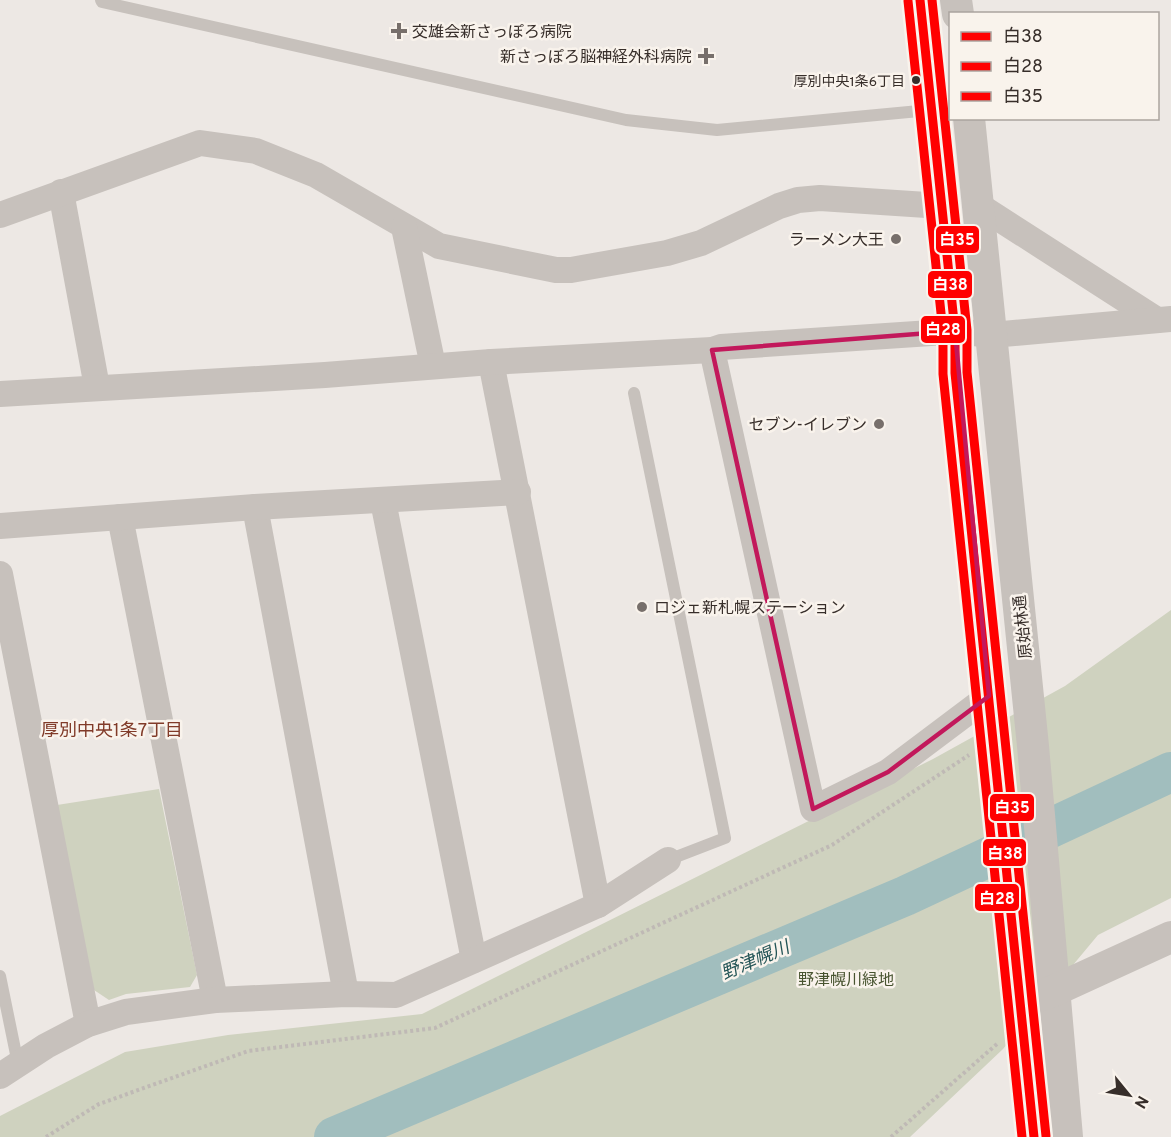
<svg xmlns="http://www.w3.org/2000/svg" width="1171" height="1137" viewBox="0 0 1171 1137" font-family="Overpass,'Noto Sans JP',sans-serif">
<rect width="100%" height="100%" fill="#ede8e4"/>
<!-- green -->
<g fill="#cfd2bf">
<path d="M1171,610V898L1098,935L1003,1049L910,1137H0V1116L125,1052L228,1035L422,1014L933,759L1065,686Z"/>
<path d="M159,789L197,975L190,987L126,994L109,1000L94,990L57,805Z"/>
</g>
<g fill="none" stroke-linecap="round" stroke-linejoin="round">
<!-- river -->
<path stroke="#a1bebe" stroke-width="40" d="M334,1137L905,896L1171,772"/>
<!-- path -->
<g stroke="#bfb9b5" stroke-width="4" stroke-dasharray="3 3" stroke-linecap="butt">
<path d="M46,1137L99,1104L248,1051L435,1028L832,845L969,755"/>
<path d="M891,1137L998,1043"/>
</g>
<!-- service -->
<g stroke="#c7c1bc" stroke-width="12">
<path d="M101,0L102,2L626,120L717,130L930,110"/>
<path d="M634,393L725,838L668,860"/>
<path d="M0,976L18,1064"/>
</g>
<!-- minor -->
<g stroke="#c7c1bc" stroke-width="26">
<path d="M61,192L97,387"/>
<path d="M978,205L1157,320"/>
<path d="M0,215L200,143L256,151L316,175L439,246L556,270H571L667,253L701,243L779,206L798,200L820,198L942,206"/>
<path d="M404,227L433,366"/>
<path d="M712,350L813,809L888,772L989,696"/>
<path d="M491,362L598,905"/>
<path d="M0,394L325,375L491,362L712,350L721,347L931,333L955,331L992,335L1171,319"/>
<path d="M383,501L474,960"/>
<path d="M255,507L346,994"/>
<path d="M120,517L215,1000"/>
<path d="M0,526L255,507L518,492"/>
<path d="M0,574L88,1024"/>
<path d="M0,1076L46,1046L88,1024L126,1012L215,1000L346,994L396,995L598,905L668,860"/>
</g>
<!-- tertiary -->
<g stroke="#c7c1bc" stroke-width="32">
<path d="M920,0L955,331V373L1034,1137"/>
<path d="M956,0L958,14"/>
<path d="M969,118L1033,746L1067,1137"/>
<path d="M1036,997L1053,991L1171,937"/>
</g>
<!-- bus-1 casing -->
<g stroke="#f9f3ec" stroke-width="14">
<path id="bus-1" d="M920,0L955,331V373L1034,1137"/>
</g>
<!-- bus-2 casing -->
<g stroke="#f9f3ec" stroke-width="14">
<path id="bus-2" d="M908,1L943,332V374L1022,1137"/>
</g>
<!-- bus-3 casing -->
<g stroke="#f9f3ec" stroke-width="14">
<path id="bus-3" d="M932,0L967,330V372L1046,1136"/>
</g>
<!-- bus-1 -->
<use href="#bus-1" stroke="#f00" stroke-width="9"/>
<!-- bus-2 -->
<use href="#bus-2" stroke="#f00" stroke-width="9"/>
<!-- bus-3 -->
<use href="#bus-3" stroke="#f00" stroke-width="9"/>
</g>
<!-- marked area -->
<path fill="none" stroke="#c2185b" stroke-width="4.5" stroke-linejoin="round" d="M955,331L989,696L888,772L813,809L712,350Z"/>
<!-- markers -->
<g fill="#776f6b" stroke="#f9f3ec" stroke-width="2">
<path d="M396 22h6v6h6v6h-6v6h-6v-6h-6v-6h6z"/>
<path d="M703 47h6v6h6v6h-6v6h-6v-6h-6v-6h6z"/>
<circle cx="896" cy="239" r="6"/>
<circle cx="879" cy="424" r="6"/>
<circle cx="642" cy="607" r="6"/>
</g>
<circle fill="#372e2a" stroke="#f9f3ec" stroke-width="2" cx="916" cy="80" r="5"/>
<g text-anchor="middle" stroke-width="5" stroke-linejoin="round" paint-order="stroke">
<!-- bus labels -->
<g font-size="14" fill="#372e2a" stroke="#f9f3ec" text-anchor="end">
<text x="905" y="86">厚別中央1条6丁目</text>
</g>
<!-- poi labels -->
<g font-size="16" fill="#372e2a" stroke="#f9f3ec" text-anchor="end">
<text x="412" y="37" text-anchor="start">交雄会新さっぽろ病院</text>
<text x="692" y="62">新さっぽろ脳神経外科病院</text>
<text x="884" y="245">ラーメン大王</text>
<text x="867" y="430">セブン-イレブン</text>
<text x="654" y="613" text-anchor="start">ロジェ新札幌ステーション</text>
</g>
<!-- street labels -->
<g font-size="16" fill="#372e2a" stroke="#f9f3ec">
<text transform="translate(1022 627) rotate(-96)" y="6">原始林通</text>
</g>
<!-- park labels -->
<g font-size="16" fill="#485430" stroke="#f9f3ec">
<text x="846" y="985">野津幌川緑地</text>
</g>
<!-- neighbourhood labels -->
<g font-size="18" fill="#813b29" stroke="#f9f3ec">
<text x="112" y="736">厚別中央1条7丁目</text>
</g>
<!-- water labels -->
<g font-size="18" font-style="italic" fill="#235456" stroke="#f9f3ec">
<text transform="translate(755 960) rotate(-23)" y="6">野津幌川</text>
</g>
</g>
<g stroke="#f9f3ec" stroke-width="2">
<rect x="935" y="225" width="45" height="29" rx="6" fill="#f00"/>
<rect x="927" y="270" width="46" height="29" rx="6" fill="#f00"/>
<rect x="920" y="315" width="46" height="29" rx="6" fill="#f00"/>
<rect x="989" y="793" width="46" height="29" rx="6" fill="#f00"/>
<rect x="982" y="838" width="45" height="29" rx="6" fill="#f00"/>
<rect x="974" y="883" width="46" height="29" rx="6" fill="#f00"/>
</g>
<g font-size="16" text-anchor="middle" font-weight="bold" fill="#fff">
<text x="957" y="245">白35</text>
<text x="950" y="290">白38</text>
<text x="943" y="335">白28</text>
<text x="1012" y="813">白35</text>
<text x="1005" y="859">白38</text>
<text x="997" y="904">白28</text>
</g>
<!-- legend -->
<rect x="949" y="12" width="210" height="108" fill="#f9f3ec" stroke="#aba49e" stroke-width="1.5"/>
<rect x="961" y="32" width="30" height="9" fill="#ff0000" stroke="#aba49e" stroke-width="1.5"/>
<text x="1003" y="42" font-size="18" fill="#372e2a">白38</text>
<rect x="961" y="62" width="30" height="9" fill="#ff0000" stroke="#aba49e" stroke-width="1.5"/>
<text x="1003" y="72" font-size="18" fill="#372e2a">白28</text>
<rect x="961" y="92" width="30" height="9" fill="#ff0000" stroke="#aba49e" stroke-width="1.5"/>
<text x="1003" y="102" font-size="18" fill="#372e2a">白35</text>
<!-- north arrow -->
<g transform="translate(1129 1095) rotate(120)" stroke="#f9f3ec" stroke-width="4.5" paint-order="stroke">
<path d="M0-4.5L10 22L0 15L-10 22Z" fill="#372e2a"/>
<text y="-9" font-size="16" font-weight="bold" text-anchor="middle" fill="#372e2a">N</text>
</g>
</svg>
